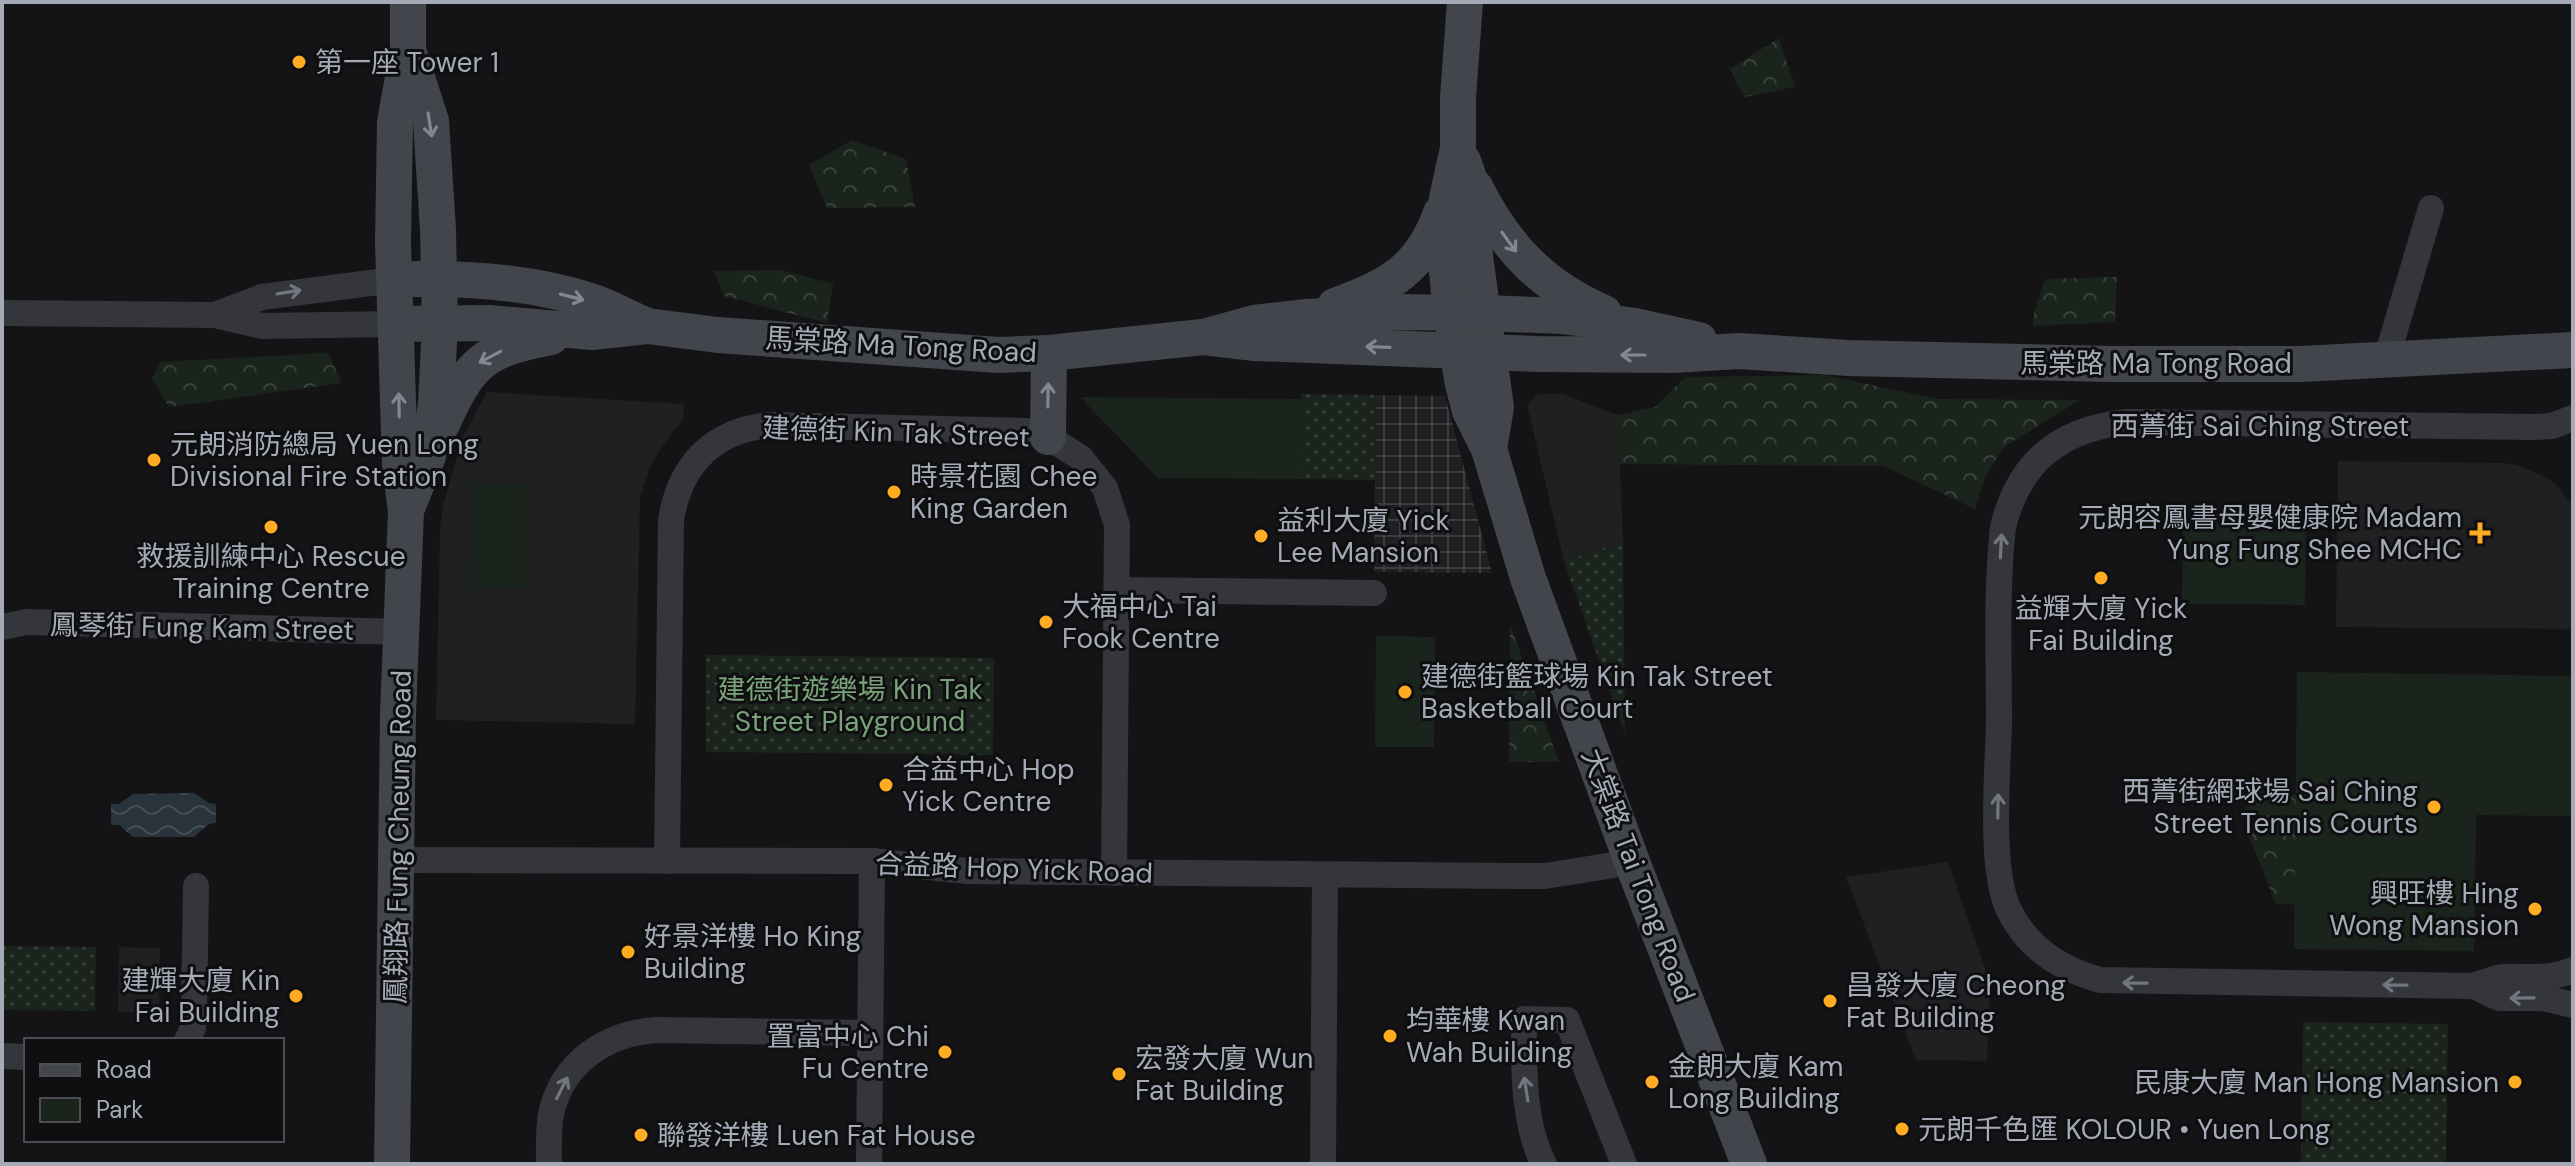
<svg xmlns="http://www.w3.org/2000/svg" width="2575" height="1166" viewBox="0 0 2575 1166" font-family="'DM Sans','Noto Sans TC',sans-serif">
<defs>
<pattern id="industrial-grid" width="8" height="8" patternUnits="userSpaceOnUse" patternTransform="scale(2)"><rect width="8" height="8" fill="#202023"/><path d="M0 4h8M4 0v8" fill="none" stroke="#3d3e41"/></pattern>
<pattern id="green-dots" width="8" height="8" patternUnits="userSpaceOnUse" patternTransform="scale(2)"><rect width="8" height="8" fill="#1b241c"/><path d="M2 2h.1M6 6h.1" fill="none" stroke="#39413b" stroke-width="1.8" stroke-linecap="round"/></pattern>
<pattern id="forest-crowns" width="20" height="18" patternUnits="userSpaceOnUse" patternTransform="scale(2)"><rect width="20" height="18" fill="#1b241c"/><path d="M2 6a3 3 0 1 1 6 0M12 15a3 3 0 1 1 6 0" fill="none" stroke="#39413b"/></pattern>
<pattern id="water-waves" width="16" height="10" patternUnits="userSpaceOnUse" patternTransform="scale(2)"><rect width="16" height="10" fill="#29333b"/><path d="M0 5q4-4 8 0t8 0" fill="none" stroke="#454e55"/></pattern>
</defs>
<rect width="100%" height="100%" fill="#141416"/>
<!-- built -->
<g fill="#202023">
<path d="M487,392L684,404L683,420L671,434L651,464L640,498L635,724L436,720L440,529L443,505L463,436Z"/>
<path d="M1538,394H1563L1618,415L1623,542L1564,561L1527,405Z"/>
<path d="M2338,461L2501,463L2517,465L2547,478L2560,488L2573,507V629L2336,627Z"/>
<path d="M1948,862L1990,983L1987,1061L1916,1060L1846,877Z"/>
<path d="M119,947L160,948L159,1012H118Z"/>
</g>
<!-- industrial -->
<path fill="url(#industrial-grid)" d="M1376,395L1445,396L1492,573L1374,572Z"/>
<!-- green -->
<g fill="url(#green-dots)">
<path d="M1302,394L1376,395L1375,480L1301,479Z"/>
<path d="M1623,542L1625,734L1564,561Z"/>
<path d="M706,655L994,658L993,755L706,752Z"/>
<path d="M2,946L96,947L95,1011L2,1010Z"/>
<path d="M2303,1022L2448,1024L2446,1164H2301Z"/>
</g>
<!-- forest -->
<g fill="url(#forest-crowns)">
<path d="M1779,38L1795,87L1744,97L1730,69Z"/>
<path d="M852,140L906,159L915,207L827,208L809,165Z"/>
<path d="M780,270L833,284L827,323L724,296L714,271Z"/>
<path d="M2117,277L2115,322L2033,326L2034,313L2045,279Z"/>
<path d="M328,353L342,383L169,407L152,379L160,362Z"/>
<path d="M1824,375L1938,399L2080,400L2004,447L1985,477L1975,509L1884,466L1620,464L1618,415L1655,407L1685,377Z"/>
<path d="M1510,624L1559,762H1509Z"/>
<path d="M2246,789L2337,800L2307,905L2276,904L2247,831Z"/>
</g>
<!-- pitch -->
<g fill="#1b241c">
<path d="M1080,397L1302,399L1301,479L1158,478Z"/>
<path d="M470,483L527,485L525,589L468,588Z"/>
<path d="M2183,523L2306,524L2305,605L2182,604Z"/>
<path d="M1376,636L1435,637L1434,747H1375Z"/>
<path d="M2297,672L2573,676V816L2476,815L2474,951L2294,949Z"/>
</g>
<!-- water -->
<path fill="url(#water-waves)" d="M194,793L209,803L216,804V823L209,824L194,837H133L119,825H111V804H119L133,794Z"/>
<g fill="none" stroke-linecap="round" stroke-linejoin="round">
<!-- street -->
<g stroke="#34363b" stroke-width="26">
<path d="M2,313L215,315L262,326L395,324"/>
<path d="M215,315L262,297L394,280"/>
<path d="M2386,360L2431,208"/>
<path d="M2573,418L2552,426L2535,427L2128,422C2062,428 2019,461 2003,527C1996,591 1999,657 1999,721C1998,770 1989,865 2008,908C2026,947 2060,969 2100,980L2473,986C2483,983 2494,978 2504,977C2528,976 2550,980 2573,970"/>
<path d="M1118,590L1374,593"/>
<path d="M2,627L26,622L402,632"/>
<path d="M395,860L872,861L967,871L1512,876H1545L1632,862"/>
<path d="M667,861L671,520C680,464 713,431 769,425L1027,431L1048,437L1081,458L1105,488L1117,525L1114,873"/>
<path d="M2473,986L2499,998H2544L2573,1005"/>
<path d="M187,1040L193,1028L194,1017L196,886"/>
<path d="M2,1056L26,1057"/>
<path d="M549,1164C549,1148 548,1130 551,1114C562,1063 605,1034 655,1030L870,1033"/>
<path d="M869,1164L872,861"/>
<path d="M1323,1164L1325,875"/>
<path d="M1544,1164C1522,1122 1524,1065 1524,1019L1567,1020L1624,1164"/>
</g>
<!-- secondary -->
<g stroke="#42454b" stroke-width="36">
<path d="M1465,2L1458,97V148L1447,198L1444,241L1451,313L1463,384L1470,411L1489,449L1528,578L1632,862L1749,1164"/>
<path d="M1463,161L1468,175L1476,264L1496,407L1489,449"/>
<path d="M1475,187C1505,247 1542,286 1604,313"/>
<path d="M416,279C475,278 537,283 594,302C611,308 628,318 645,325"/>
<path d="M1335,306C1389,286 1421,270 1441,213"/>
<path d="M395,324L489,323L592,332L647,326L718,335L998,355L1049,353L1203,337L1254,323L1307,317L1394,312L1483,313L1563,316L1635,326L1699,340"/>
<path d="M1203,337L1255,343L1537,354L1673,355L1739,351L1849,358L2110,364H2301L2573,350"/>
<path d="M442,424C470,362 483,350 551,337"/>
<path d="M1048,437L1049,353"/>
<path d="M407,508L428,456L436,404L440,323L438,230L431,121L410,56"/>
<path d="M392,1164L398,714L406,511L400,465L393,242L395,122L408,50V2"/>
</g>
</g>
<!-- one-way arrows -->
<defs><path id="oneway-shaft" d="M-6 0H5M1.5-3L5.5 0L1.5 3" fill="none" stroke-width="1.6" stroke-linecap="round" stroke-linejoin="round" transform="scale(2)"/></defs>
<g stroke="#828791">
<use href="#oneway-shaft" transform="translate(430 125) rotate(81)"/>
<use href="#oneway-shaft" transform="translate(1509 242) rotate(54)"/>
<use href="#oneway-shaft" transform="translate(572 297) rotate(14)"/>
<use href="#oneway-shaft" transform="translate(1378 347) rotate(-178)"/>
<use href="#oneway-shaft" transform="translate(1633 355) rotate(-180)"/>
<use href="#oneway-shaft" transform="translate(490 357) rotate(152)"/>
<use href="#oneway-shaft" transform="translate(1048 395) rotate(-89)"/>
<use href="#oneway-shaft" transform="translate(399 405) rotate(-91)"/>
</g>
<g stroke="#72767f">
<use href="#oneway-shaft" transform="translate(289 292) rotate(-9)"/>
<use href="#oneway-shaft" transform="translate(2001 546) rotate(-87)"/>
<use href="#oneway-shaft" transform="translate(1998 806) rotate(-89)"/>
<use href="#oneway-shaft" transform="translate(2135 983) rotate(-179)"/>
<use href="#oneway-shaft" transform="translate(2395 985) rotate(-179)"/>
<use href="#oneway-shaft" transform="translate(2522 998) rotate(179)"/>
<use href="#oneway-shaft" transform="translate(562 1088) rotate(-63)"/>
<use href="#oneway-shaft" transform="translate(1526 1089) rotate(-99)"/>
</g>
<!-- markers -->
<g fill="#ffac22" stroke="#0f0f11" stroke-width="3">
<circle cx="299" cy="62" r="8"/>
<circle cx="154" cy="460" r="8"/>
<circle cx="894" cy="492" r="8"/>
<circle cx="271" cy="527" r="8"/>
<path d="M2476 521h8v8h8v8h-8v8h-8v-8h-8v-8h8z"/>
<circle cx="1261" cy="536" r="8"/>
<circle cx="2101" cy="578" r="8"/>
<circle cx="1046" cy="622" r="8"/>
<circle cx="1405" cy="692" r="8"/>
<circle cx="886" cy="785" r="8"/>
<circle cx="2434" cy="807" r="8"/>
<circle cx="2535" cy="909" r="8"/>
<circle cx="628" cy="952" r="8"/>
<circle cx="296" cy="996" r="8"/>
<circle cx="1830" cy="1001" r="8"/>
<circle cx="1390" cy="1036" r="8"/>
<circle cx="945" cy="1052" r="8"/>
<circle cx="1119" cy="1074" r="8"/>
<circle cx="1652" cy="1082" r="8"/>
<circle cx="2515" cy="1082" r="8"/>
<circle cx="1902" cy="1129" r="8"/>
<circle cx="641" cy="1135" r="8"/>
</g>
<g text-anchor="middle" stroke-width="6" stroke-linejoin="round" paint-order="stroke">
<!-- poi labels -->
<g font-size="28" fill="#a4abb7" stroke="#0f0f11" text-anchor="start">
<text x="315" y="72">第一座 Tower 1</text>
<text x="170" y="454">元朗消防總局 Yuen Long<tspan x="170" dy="32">Divisional Fire Station</tspan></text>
<text x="910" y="486">時景花園 Chee<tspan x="910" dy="32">King Garden</tspan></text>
<text x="2462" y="527" text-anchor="end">元朗容鳳書母嬰健康院 Madam<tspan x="2462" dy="32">Yung Fung Shee MCHC</tspan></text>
<text x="1277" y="530">益利大廈 Yick<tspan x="1277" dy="32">Lee Mansion</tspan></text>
<text x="271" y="566" text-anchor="middle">救援訓練中心 Rescue<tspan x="271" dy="32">Training Centre</tspan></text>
<text x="1062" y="616">大福中心 Tai<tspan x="1062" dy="32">Fook Centre</tspan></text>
<text x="2101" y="618" text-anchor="middle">益輝大廈 Yick<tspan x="2101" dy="32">Fai Building</tspan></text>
<text x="1421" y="686">建德街籃球場 Kin Tak Street<tspan x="1421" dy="32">Basketball Court</tspan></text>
<text x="902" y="779">合益中心 Hop<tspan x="902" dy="32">Yick Centre</tspan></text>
<text x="2418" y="801" text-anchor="end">西菁街網球場 Sai Ching<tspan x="2418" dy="32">Street Tennis Courts</tspan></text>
<text x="2519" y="903" text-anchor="end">興旺樓 Hing<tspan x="2519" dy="32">Wong Mansion</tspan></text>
<text x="644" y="946">好景洋樓 Ho King<tspan x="644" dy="32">Building</tspan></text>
<text x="280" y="990" text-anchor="end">建輝大廈 Kin<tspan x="280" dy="32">Fai Building</tspan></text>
<text x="1846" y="995">昌發大廈 Cheong<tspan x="1846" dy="32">Fat Building</tspan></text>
<text x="1406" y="1030">均華樓 Kwan<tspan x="1406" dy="32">Wah Building</tspan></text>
<text x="929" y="1046" text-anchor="end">置富中心 Chi<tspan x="929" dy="32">Fu Centre</tspan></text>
<text x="1135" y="1068">宏發大廈 Wun<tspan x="1135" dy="32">Fat Building</tspan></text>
<text x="1668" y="1076">金朗大廈 Kam<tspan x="1668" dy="32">Long Building</tspan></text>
<text x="2499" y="1092" text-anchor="end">民康大廈 Man Hong Mansion</text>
<text x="1918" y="1139">元朗千色匯 KOLOUR • Yuen Long</text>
<text x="657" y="1145">聯發洋樓 Luen Fat House</text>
</g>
<!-- street labels -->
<g font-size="28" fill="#a4abb7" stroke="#0f0f11">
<text transform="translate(901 345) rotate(3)" y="10">馬棠路 Ma Tong Road</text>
<text x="2156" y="373">馬棠路 Ma Tong Road</text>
<text x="2260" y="436">西菁街 Sai Ching Street</text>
<text transform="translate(896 432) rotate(2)" y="10">建德街 Kin Tak Street</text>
<text transform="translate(202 627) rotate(1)" y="10">鳳琴街 Fung Kam Street</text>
<text transform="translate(398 837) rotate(-89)" y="10">鳳翔路 Fung Cheung Road</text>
<text transform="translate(1014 868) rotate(2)" y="10">合益路 Hop Yick Road</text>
<text transform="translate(1639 875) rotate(69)" y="10">大棠路 Tai Tong Road</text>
</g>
<!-- park labels -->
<g font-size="28" fill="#79a47a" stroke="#0f0f11">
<text x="850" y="699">建德街遊樂場 Kin Tak<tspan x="850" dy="32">Street Playground</tspan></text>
</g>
</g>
<!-- border -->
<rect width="2575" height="1166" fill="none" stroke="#a4abb7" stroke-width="8"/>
<!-- legend -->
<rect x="24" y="1038" width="260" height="104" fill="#0f0f11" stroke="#4b4d53" stroke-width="2"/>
<rect x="40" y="1064" width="40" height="12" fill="#42454b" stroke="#4b4d53" stroke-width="2"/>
<text x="96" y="1078" font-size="24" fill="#a4abb7">Road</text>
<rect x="40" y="1098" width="40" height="24" fill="#1b241c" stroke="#4b4d53" stroke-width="2"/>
<text x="96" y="1118" font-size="24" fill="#a4abb7">Park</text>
</svg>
